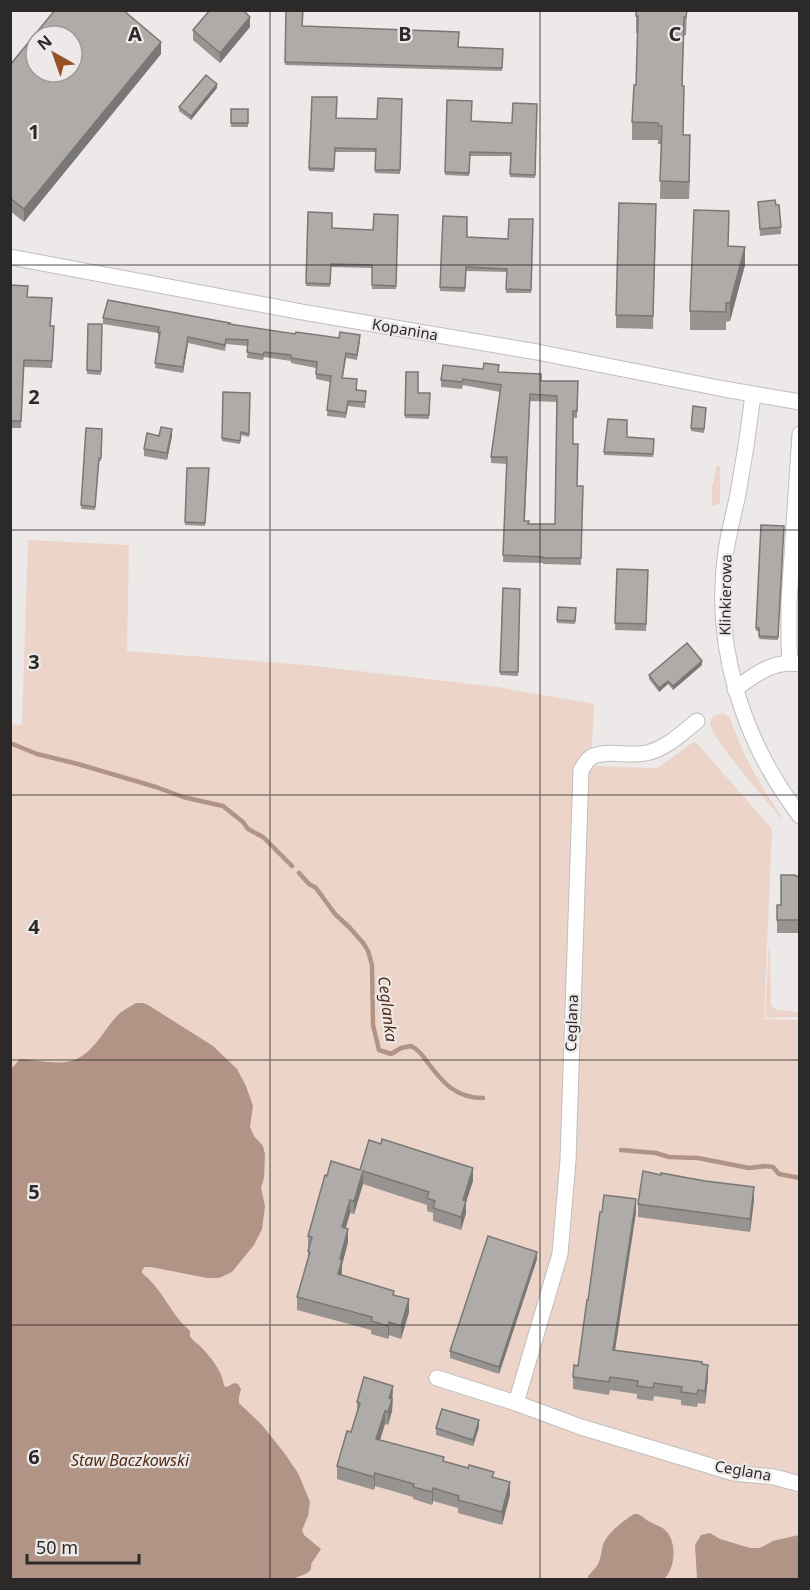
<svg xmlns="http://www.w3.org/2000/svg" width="810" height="1590" viewBox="0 0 810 1590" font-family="'Noto Sans',sans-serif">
<rect width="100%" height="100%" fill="#ece9e8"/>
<!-- green -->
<g fill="#ecd4c8">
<path d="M717,466H720V503L714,506H712V487Z"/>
<path d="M28,540L129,545L127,651L306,665L497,687L594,704L591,766L657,768L695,741L772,829L764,1019L799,1020V1579H11L10,724L22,725Z"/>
<path d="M724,713L730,718C743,756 759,784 782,817L781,818C769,804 709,736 710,723C711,716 717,714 724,713Z"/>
<path d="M769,944L770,949L771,1006L778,1010L799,1012V1017L765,1018Z"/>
</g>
<!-- water -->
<g fill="#b19485">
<path d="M136,1003H143L148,1005L213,1046L237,1069L246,1086L253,1106L250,1127L254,1136L263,1146L265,1154L264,1178L261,1188L265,1206L262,1229L254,1245L232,1272L219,1278H207L151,1267H145L142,1270V1273C159,1286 167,1305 180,1321C183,1325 188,1328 190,1331C190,1333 190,1335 190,1336C192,1340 197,1343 200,1346C210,1356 223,1372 224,1386L227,1387L234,1383L238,1384L241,1389L239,1397V1403L262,1425L285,1454L298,1473L310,1502L308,1516L302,1530L304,1535L321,1549L311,1564C313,1575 301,1574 294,1579H11V1069L20,1059C37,1060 54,1065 71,1061C94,1055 104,1028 120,1013C125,1009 131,1006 136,1003Z"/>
<path d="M634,1514H638C642,1516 646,1520 650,1522C657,1526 665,1527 669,1535C677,1548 674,1570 664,1579H587C589,1573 595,1570 598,1564C601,1558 601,1552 603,1545C607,1533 623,1521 634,1514Z"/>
<path d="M710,1533L720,1539L750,1548H760L773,1541L799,1535V1579H697L695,1545L701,1535Z"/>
</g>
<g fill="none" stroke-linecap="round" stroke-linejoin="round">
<!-- stream -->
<g stroke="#b19485" stroke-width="4.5">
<path d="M10,743L37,754L78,764L156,787L183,797L223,806L243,822L248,829L263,837L292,866"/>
<path d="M299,873L309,884L316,888L335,914L350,928L364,944L368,951L372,965L373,1025L379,1050L391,1054L401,1048L411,1046C419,1050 423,1056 428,1063C443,1083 456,1098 483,1098"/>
<path d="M621,1150L656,1153L669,1157L698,1158L749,1168L765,1166L773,1167L779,1174L800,1178"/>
</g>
<!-- minor casing -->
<g stroke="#c1bebd" stroke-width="17">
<g id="minor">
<path d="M10,257L302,312L537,352L724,389L800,402"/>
<path d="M753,395C749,428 744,461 738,494C734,513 729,532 726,551C712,646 743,741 800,816"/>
<path d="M790,662L789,645V601L800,434"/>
<path d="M735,689C756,674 773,660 800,664"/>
<path d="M437,1378L516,1403L581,1427L734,1473L774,1477L800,1484"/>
<path d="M516,1403L560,1254L568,1160L581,770C584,766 586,761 590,758C605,748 632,758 650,752C668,747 683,732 697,721"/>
</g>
</g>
<!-- minor -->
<use href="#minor" stroke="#fff" stroke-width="15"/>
</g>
<!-- wall -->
<g fill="#969391" fill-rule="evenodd">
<path d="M286,10L303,26L459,47L503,49L502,71L285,65Z"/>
<path d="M636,10H687L686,35H684L682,86L684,104L683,135L690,153L689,199H660L661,144H658V140H632V122L636,85L638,33H636Z"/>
<path d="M250,27L220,63L193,40V30Z"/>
<path d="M161,54L24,222L10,211V65Z"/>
<path d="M217,88L191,120L179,111V107Z"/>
<path d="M312,97L336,118L377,119L402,99L400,174L375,173L376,152H335L334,172L309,171Z"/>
<path d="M447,100L471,121L512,123L537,104L535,178L510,177L511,156H470L469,176L445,175Z"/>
<rect x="231" y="109" width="17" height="18"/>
<path d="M758,202L776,205L781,227V234L760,236Z"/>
<path d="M308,212L332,228L373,230L398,215L396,289H372V268L331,267L330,287L306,286Z"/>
<path d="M443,216L467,237L508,239L533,219L531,293H506L507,272L466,271L465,292L440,291Z"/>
<path d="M656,217L653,329L616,328V315Z"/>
<path d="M745,265L730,321L726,322V330H690V311Z"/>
<path d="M10,285L27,297L50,326L54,333L52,368L24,367L21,428H10Z"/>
<path d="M103,318L229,324L295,334L360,341L357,360L346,358L343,378L366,396L365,408L348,406L346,418L327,416L330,382L316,379V368L291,363V361L264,357L263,360L247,358L248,346L226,344L225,351L188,343L183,373L155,368L159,338L158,337V333L103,324Z"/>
<path d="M88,324H102L101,375L87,374Z"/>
<path d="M406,372L418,393H430L429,419L405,418Z"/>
<path d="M499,372L541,381H578L577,418H573V444L577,486H583L581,565L543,564V563L503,562L507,464L491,463V457L500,392L463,385L462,389L441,387V380ZM530,401L557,402L555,524H528L525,521Z"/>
<path d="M223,392L250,393L249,437L241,435L240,444L222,441Z"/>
<path d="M693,406L706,408L704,433L691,431Z"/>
<path d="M86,428L102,429L101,461H99L95,510L81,509Z"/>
<path d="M159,436H172L167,460L144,456V449Z"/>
<path d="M654,439L653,457L604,455V452Z"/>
<path d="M187,468H209L205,526L185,525Z"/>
<path d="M784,526L778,640L759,639V631H756V628Z"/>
<path d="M617,569L648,570L646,631L615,630Z"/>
<path d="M503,588L520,589L518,676L500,675Z"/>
<path d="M558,607L576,608L575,624L557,623Z"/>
<path d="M702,665L673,690L668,684L659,692L649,679V675Z"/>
<path d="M800,878V933H777V905H781Z"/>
<path d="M360,1170L473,1181L466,1202V1213L461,1230L433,1221V1213L427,1211V1205L363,1184L354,1214L350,1213L346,1228L348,1242L342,1265L341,1275L394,1295L409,1312L401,1339L389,1335L388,1339L371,1334V1330L297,1310V1297L308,1261V1236L327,1176Z"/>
<path d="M754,1200L750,1232L638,1217V1204Z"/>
<path d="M602,1212H636L615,1350L702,1364L708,1378L705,1404L698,1403L697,1407L681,1405V1400L654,1396L653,1401L637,1399V1394L610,1390L609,1395L573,1389V1377L578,1366Z"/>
<path d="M537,1259L499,1374L450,1358V1351Z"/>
<path d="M393,1398L392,1411L388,1425L385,1424L380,1440L494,1478L510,1495L502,1525L458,1513V1508L433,1501L432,1505L413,1499V1497L375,1486L374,1490L337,1479V1466L351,1432L357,1413V1402Z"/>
<path d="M479,1427L473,1446L436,1435V1428Z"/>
</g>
<!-- shaded-wall -->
<g fill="#7a7876">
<path d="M250,17V27L220,63V53Z"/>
<path d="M161,42V54L24,222V209Z"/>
<path d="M217,84V88L191,120V116Z"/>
<path d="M690,135V153L689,199V182Z"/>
<path d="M745,247V265L730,321V303Z"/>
<path d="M188,337V343L183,373V367Z"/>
<path d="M172,429V436L167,460V453Z"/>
<path d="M702,661V665L673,690V686Z"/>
<path d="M668,681V684L659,692V688Z"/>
<path d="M473,1168V1181L466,1202V1213L461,1230V1217L463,1200Z"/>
<path d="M363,1171V1184L354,1214V1201Z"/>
<path d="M754,1187V1200L750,1232V1219Z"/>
<path d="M636,1199V1212L613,1363V1350Z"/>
<path d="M350,1200V1213L342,1240V1227Z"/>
<path d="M348,1229V1242L342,1265V1273L338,1287V1274L340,1259Z"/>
<path d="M537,1252V1259L499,1374V1367Z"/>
<path d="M409,1299V1312L401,1339V1326Z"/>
<path d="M389,1322V1335L388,1339V1326Z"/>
<path d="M708,1365V1378L705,1404V1391Z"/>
<path d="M393,1386L392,1411L388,1425L389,1398Z"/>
<path d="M385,1411V1424L376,1452V1439Z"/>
<path d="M479,1420V1427L473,1446V1440Z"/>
<path d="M375,1473V1486L374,1490V1477Z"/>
<path d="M510,1482V1495L502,1525V1512Z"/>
<path d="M433,1488V1501L432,1505V1492Z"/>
</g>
<!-- building -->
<g fill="#aeaba9" stroke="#7a7876" stroke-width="1.5" fill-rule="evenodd">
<path d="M55,10H123L161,42L24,209L10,198V65ZM36,36H72V72H36Z"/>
<path d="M210,10H243L250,17L220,53L193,30Z"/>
<path d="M286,10H303L302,26L459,32L458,47L503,49L502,68L285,62Z"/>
<path d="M636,10H687L686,17H684L682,86H684L683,135H690L689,182L660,181L662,126H658V123L632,122L634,85H636L638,16H636Z"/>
<path d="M206,75L217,84L191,116L179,107Z"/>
<path d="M312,97H337L336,118L377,119L378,98L402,99L400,170H375L376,149L335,148L334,169L309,168Z"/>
<path d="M447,100L472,101L471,121L512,123L513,103L537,104L535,175L510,174L511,153L470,152L469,173L445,172Z"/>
<rect x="231" y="109" width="17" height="14"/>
<path d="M775,200L776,205H779L781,227L760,229L758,202Z"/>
<path d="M619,203L656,204L653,316L616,315Z"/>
<path d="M694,210L729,211L728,246L745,247L730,303H726V312L690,311Z"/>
<path d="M308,212L332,213V228L373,230L374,214L398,215L396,286L372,285V265L331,264L330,284L306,283Z"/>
<path d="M443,216L467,217V237L508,239L509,219H533L531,290L506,289L507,269L466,267L465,288L440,287Z"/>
<path d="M10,285L28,286L27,297L52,298L50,326H54L52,361L24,360L21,421H10Z"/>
<path d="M108,300L203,318L230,323L229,324L295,334L296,332L339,338L340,332L360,335L357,355L346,353L342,378L357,379L356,390L366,391L365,402L348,401L346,413L327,410L331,376L316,374L317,362L291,358V355L264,352L263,355L247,352L248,340L226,339L225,345L188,337L183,367L155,363L160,332H158L159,327L103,318Z"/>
<path d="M88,324H102L101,371L87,370Z"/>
<path d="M484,363L499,365L498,372L541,374V381H578L577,411H573V444H578L577,486H583L581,558H543V557L503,555L507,457H491L501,385L463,379L462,382L441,380L443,365L483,369ZM530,394L557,396L555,524H528L529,521H524Z"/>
<path d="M406,372H418V393H430L429,415H405Z"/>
<path d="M223,392L250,393L249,434L241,432L240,441L222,438Z"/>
<path d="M693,406L706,408L704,429L691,428Z"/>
<path d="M608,419L627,420V437L654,439L653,454L604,452Z"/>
<path d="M161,427L172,429L167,453L144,449L147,433L159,436Z"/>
<path d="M86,428L102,429L101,458H99L95,507L81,505Z"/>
<path d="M187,468H209L205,523L185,522Z"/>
<path d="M761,525L784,526L778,637L759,636V628H756Z"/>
<path d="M617,569L648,570L646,624L615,623Z"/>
<path d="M503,588L520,589L518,672H500Z"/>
<path d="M558,607L576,608L575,621L557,620Z"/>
<path d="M687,643L702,661L673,686L668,681L659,688L649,675Z"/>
<path d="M781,875H795L800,878V920H777V905H781Z"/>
<path d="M382,1139L473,1168L463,1200L466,1201L461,1217L433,1208L435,1201L427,1198L429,1192L363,1171L354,1201L350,1200L342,1227L348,1229L340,1259L342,1260L338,1274L394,1291L393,1295L409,1299L401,1326L389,1322L388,1326L371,1321L372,1317L297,1297L310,1252L308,1251L312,1237L308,1236L325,1175L327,1176L331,1161L360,1170L369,1140L381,1144Z"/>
<path d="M643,1171L661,1175V1173L705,1181L754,1187L750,1219L638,1204Z"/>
<path d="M604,1195L636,1199L613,1350L702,1362V1364L708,1365L705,1391L698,1390L697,1394L681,1392L682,1387L654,1383L653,1388L637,1386L638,1381L610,1377L609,1382L573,1377L574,1365L578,1366L587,1300H588L600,1212H602Z"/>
<path d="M488,1236L537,1252L499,1367L450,1351Z"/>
<path d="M364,1377L393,1386L389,1398L392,1399L388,1412L385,1411L376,1439L444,1457L443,1461L468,1468L469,1465L494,1472L492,1477L510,1482L502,1512L458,1500L459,1496L433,1488L432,1492L413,1487L414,1484L375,1473L374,1477L337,1466L347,1431L351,1432L360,1403L357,1402Z"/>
<path d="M442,1409L479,1420L473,1440L436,1428Z"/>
</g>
<!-- grid -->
<path fill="none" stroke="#2b2a29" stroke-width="1.5" stroke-opacity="0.55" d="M270,10V1580M540,10V1580M10,265H800M10,530H800M10,795H800M10,1060H800M10,1325H800"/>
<g text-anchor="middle" stroke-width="4.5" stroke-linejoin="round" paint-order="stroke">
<!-- street labels -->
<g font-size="15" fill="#2b2a29" stroke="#ece9e8">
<text transform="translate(405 330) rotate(10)" y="5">Kopanina</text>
<text transform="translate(726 595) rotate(-89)" y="5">Klinkierowa</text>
<text transform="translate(572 1023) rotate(-88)" y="5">Ceglana</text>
<text transform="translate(743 1471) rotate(10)" y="5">Ceglana</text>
</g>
<!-- water labels -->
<g font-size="16" font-style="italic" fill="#552b12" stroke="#ece9e8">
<text transform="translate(388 1009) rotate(83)" y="6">Ceglanka</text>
<text x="130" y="1466">Staw Baczkowski</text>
</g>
</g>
<g font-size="20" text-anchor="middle" font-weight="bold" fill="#2b2a29" stroke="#ece9e8" stroke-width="4.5" stroke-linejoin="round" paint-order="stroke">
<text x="135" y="41">A</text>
<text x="405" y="41">B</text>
<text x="675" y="41">C</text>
<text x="34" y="139">1</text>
<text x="34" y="404">2</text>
<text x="34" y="669">3</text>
<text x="34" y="934">4</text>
<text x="34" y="1199">5</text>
<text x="34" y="1464">6</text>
</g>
<!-- border -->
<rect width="810" height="1590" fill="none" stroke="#2b2a29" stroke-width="24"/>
<!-- north arrow -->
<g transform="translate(54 54) rotate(320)"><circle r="28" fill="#ece9e8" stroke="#9f9d9c" stroke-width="1.5"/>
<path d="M0-4.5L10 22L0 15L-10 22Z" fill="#965026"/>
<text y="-9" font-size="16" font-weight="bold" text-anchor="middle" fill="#2b2a29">N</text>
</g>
<!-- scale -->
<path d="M27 1554v9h112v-9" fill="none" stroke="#2b2a29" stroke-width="3"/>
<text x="36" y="1554" font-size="18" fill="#2b2a29" stroke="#ece9e8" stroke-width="4.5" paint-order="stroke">50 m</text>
</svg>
